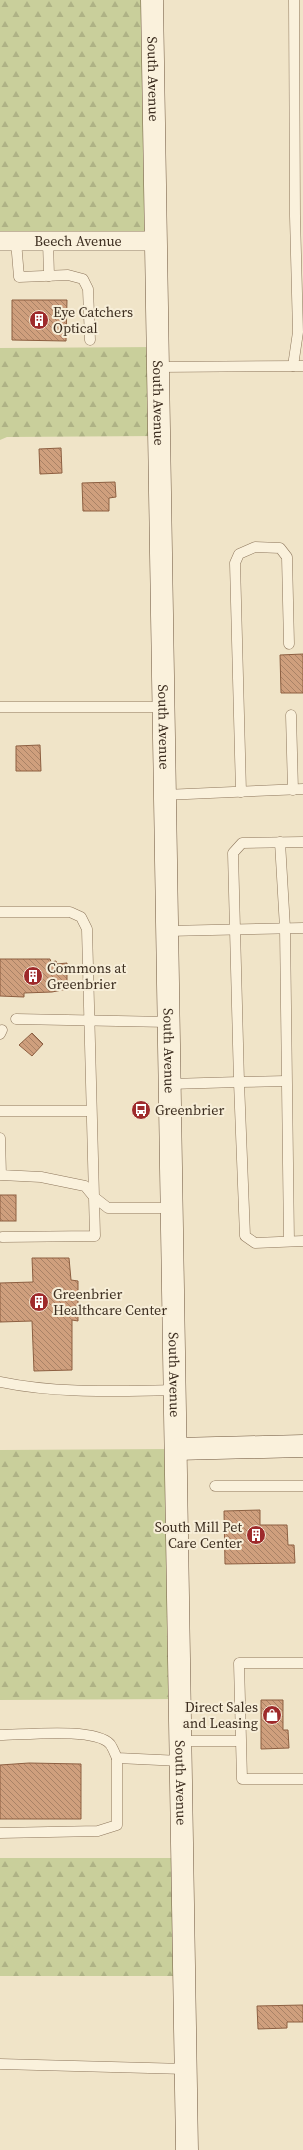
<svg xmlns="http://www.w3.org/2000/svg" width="303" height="2150" viewBox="0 0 303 2150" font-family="'Source Serif 4',serif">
<defs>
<pattern id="forest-firs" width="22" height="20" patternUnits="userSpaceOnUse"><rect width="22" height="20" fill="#c9cf9b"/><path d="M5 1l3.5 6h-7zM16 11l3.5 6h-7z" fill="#aeb285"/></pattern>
<pattern id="building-back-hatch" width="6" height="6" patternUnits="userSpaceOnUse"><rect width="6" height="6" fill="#cf9f7d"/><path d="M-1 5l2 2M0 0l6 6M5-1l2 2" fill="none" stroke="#a98266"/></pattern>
</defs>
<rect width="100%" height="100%" fill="#f0e4c8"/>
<!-- forest -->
<g fill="url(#forest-firs)">
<path d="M0,0H152L156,241H0Z"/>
<path d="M157,347L159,436L7,437L0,440V348Z"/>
<path d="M176,1449L180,1699L0,1700V1450Z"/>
<path d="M0,1858H182L184,1976H0Z"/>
</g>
<!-- building -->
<g fill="url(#building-back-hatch)" stroke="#8d5f41">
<path d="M12,300H67L66,341L12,340Z"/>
<path d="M61,448L62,473L40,474L39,449Z"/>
<path d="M115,482L116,497L109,498V511H83L82,483Z"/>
<path d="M303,654V693H281L280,655Z"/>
<path d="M40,745L41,771H16V746Z"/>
<path d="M0,959H50L51,962L56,961L57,964L67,963V989L52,992L24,993V997L0,996Z"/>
<path d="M32,1033L43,1044L32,1056L19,1045Z"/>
<rect x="0" y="1195" width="16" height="26"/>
<path d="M32,1258H69L71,1280L78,1281V1321L72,1320V1370L34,1371L32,1321L0,1322V1283L33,1282Z"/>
<path d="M260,1510V1525H287L288,1545H294L295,1563L225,1564L224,1511Z"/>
<path d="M261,1700H283V1730H288L289,1748L261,1749Z"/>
<path d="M29,1763L81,1764V1819H0V1765Z"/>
<path d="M303,2005V2022H287V2028L258,2029L257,2006Z"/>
</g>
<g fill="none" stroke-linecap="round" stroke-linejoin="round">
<!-- lane casing -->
<g stroke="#8d765c" stroke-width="11">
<g id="lane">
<path d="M16,241L19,277L68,275L83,279L88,289L90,340"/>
<path d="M48,241L49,276"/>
<path d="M293,366L298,332L295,216L294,0"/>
<path d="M157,367L303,366"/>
<path d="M0,707H163"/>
<path d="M291,715L293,790"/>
<path d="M241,792L235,563L239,554L255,547L280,548L287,557L289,644"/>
<path d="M164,795L303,789"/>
<path d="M280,842L285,928L289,1241"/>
<path d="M0,912H70L81,917L87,929L94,1197L108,1208H172"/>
<path d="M167,931L303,928"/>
<path d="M16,1019L168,1022"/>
<path d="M0,1034L2,1030"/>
<path d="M286,1081L239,1082L233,853L242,843L303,842"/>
<path d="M170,1084L239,1082L245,1236L255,1243L303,1241"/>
<path d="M0,1111H91"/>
<path d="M0,1138L1,1175L41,1177L85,1186L94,1197L95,1236L2,1237"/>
<path d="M0,1382C57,1394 117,1391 175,1390"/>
<path d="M215,1486H303"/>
<path d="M303,1663H239L242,1779H303"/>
<path d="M0,1735C23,1735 95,1727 110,1744C113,1748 115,1754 117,1758L181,1761"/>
<path d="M181,1741H240"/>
<path d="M0,1833L98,1831L117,1825V1758"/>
<path d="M0,2064L186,2069"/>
</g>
</g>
<!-- street casing -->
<g stroke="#8d765c" stroke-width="20">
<g id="street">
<path id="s1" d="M0,241H156"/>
</g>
</g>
<!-- secondary casing -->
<g stroke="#6f573f" stroke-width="23">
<g id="secondary">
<path id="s2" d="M152,0L187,2150"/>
<path d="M176,1449L303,1446"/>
</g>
</g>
<!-- lane -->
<use href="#lane" stroke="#faf1dc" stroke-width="10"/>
<!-- street -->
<use href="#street" stroke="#faf1dc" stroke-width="19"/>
<!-- secondary -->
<use href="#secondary" stroke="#faf1dc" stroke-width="22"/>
</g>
<!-- icons -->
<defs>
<g id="building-disc" transform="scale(1)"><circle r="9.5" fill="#9e2a2b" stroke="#f7eed8"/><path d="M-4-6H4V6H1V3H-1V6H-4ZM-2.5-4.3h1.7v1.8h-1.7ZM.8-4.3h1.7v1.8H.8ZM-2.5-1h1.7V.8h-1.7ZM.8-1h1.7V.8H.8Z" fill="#fff"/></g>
<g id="bus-disc" transform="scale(1)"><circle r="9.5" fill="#9e2a2b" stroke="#f7eed8"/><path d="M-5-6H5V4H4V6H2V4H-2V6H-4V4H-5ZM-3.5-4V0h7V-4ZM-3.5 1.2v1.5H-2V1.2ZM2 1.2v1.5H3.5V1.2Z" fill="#fff"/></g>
<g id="shop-disc" transform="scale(1)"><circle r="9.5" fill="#9e2a2b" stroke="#f7eed8"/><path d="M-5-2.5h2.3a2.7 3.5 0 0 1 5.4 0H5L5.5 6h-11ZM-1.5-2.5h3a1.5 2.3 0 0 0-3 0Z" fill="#fff"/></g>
</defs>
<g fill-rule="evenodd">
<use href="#building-disc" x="39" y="320"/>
<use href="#building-disc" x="33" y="976"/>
<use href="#bus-disc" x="141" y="1110"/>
<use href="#building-disc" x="39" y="1302"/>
<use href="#building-disc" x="256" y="1535"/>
<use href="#shop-disc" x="272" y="1715"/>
</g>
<g text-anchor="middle" stroke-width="4" stroke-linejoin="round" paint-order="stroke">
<!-- street labels -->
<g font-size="14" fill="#3d2e20" stroke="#f7eed8">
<text dy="5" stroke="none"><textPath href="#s2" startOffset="79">South Avenue</textPath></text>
<text dy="5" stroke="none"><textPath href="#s1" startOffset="78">Beech Avenue</textPath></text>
<text dy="5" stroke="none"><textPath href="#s2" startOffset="403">South Avenue</textPath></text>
<text dy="5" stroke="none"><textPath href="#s2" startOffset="727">South Avenue</textPath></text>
<text dy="5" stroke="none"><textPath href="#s2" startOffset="1051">South Avenue</textPath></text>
<text dy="5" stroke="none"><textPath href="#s2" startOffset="1375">South Avenue</textPath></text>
<text dy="5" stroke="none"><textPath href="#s2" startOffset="1783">South Avenue</textPath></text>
</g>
<!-- poi labels -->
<g font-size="14" fill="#3d2e20" stroke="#f7eed8" text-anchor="start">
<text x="53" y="317">Eye Catchers<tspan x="53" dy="16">Optical</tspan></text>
<text x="47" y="973">Commons at<tspan x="47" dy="16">Greenbrier</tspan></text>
<text x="155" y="1115">Greenbrier</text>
<text x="53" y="1299">Greenbrier<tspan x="53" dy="16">Healthcare Center</tspan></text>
<text x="242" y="1532" text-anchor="end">South Mill Pet<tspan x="242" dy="16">Care Center</tspan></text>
<text x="258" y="1712" text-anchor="end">Direct Sales<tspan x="258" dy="16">and Leasing</tspan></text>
</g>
</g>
</svg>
